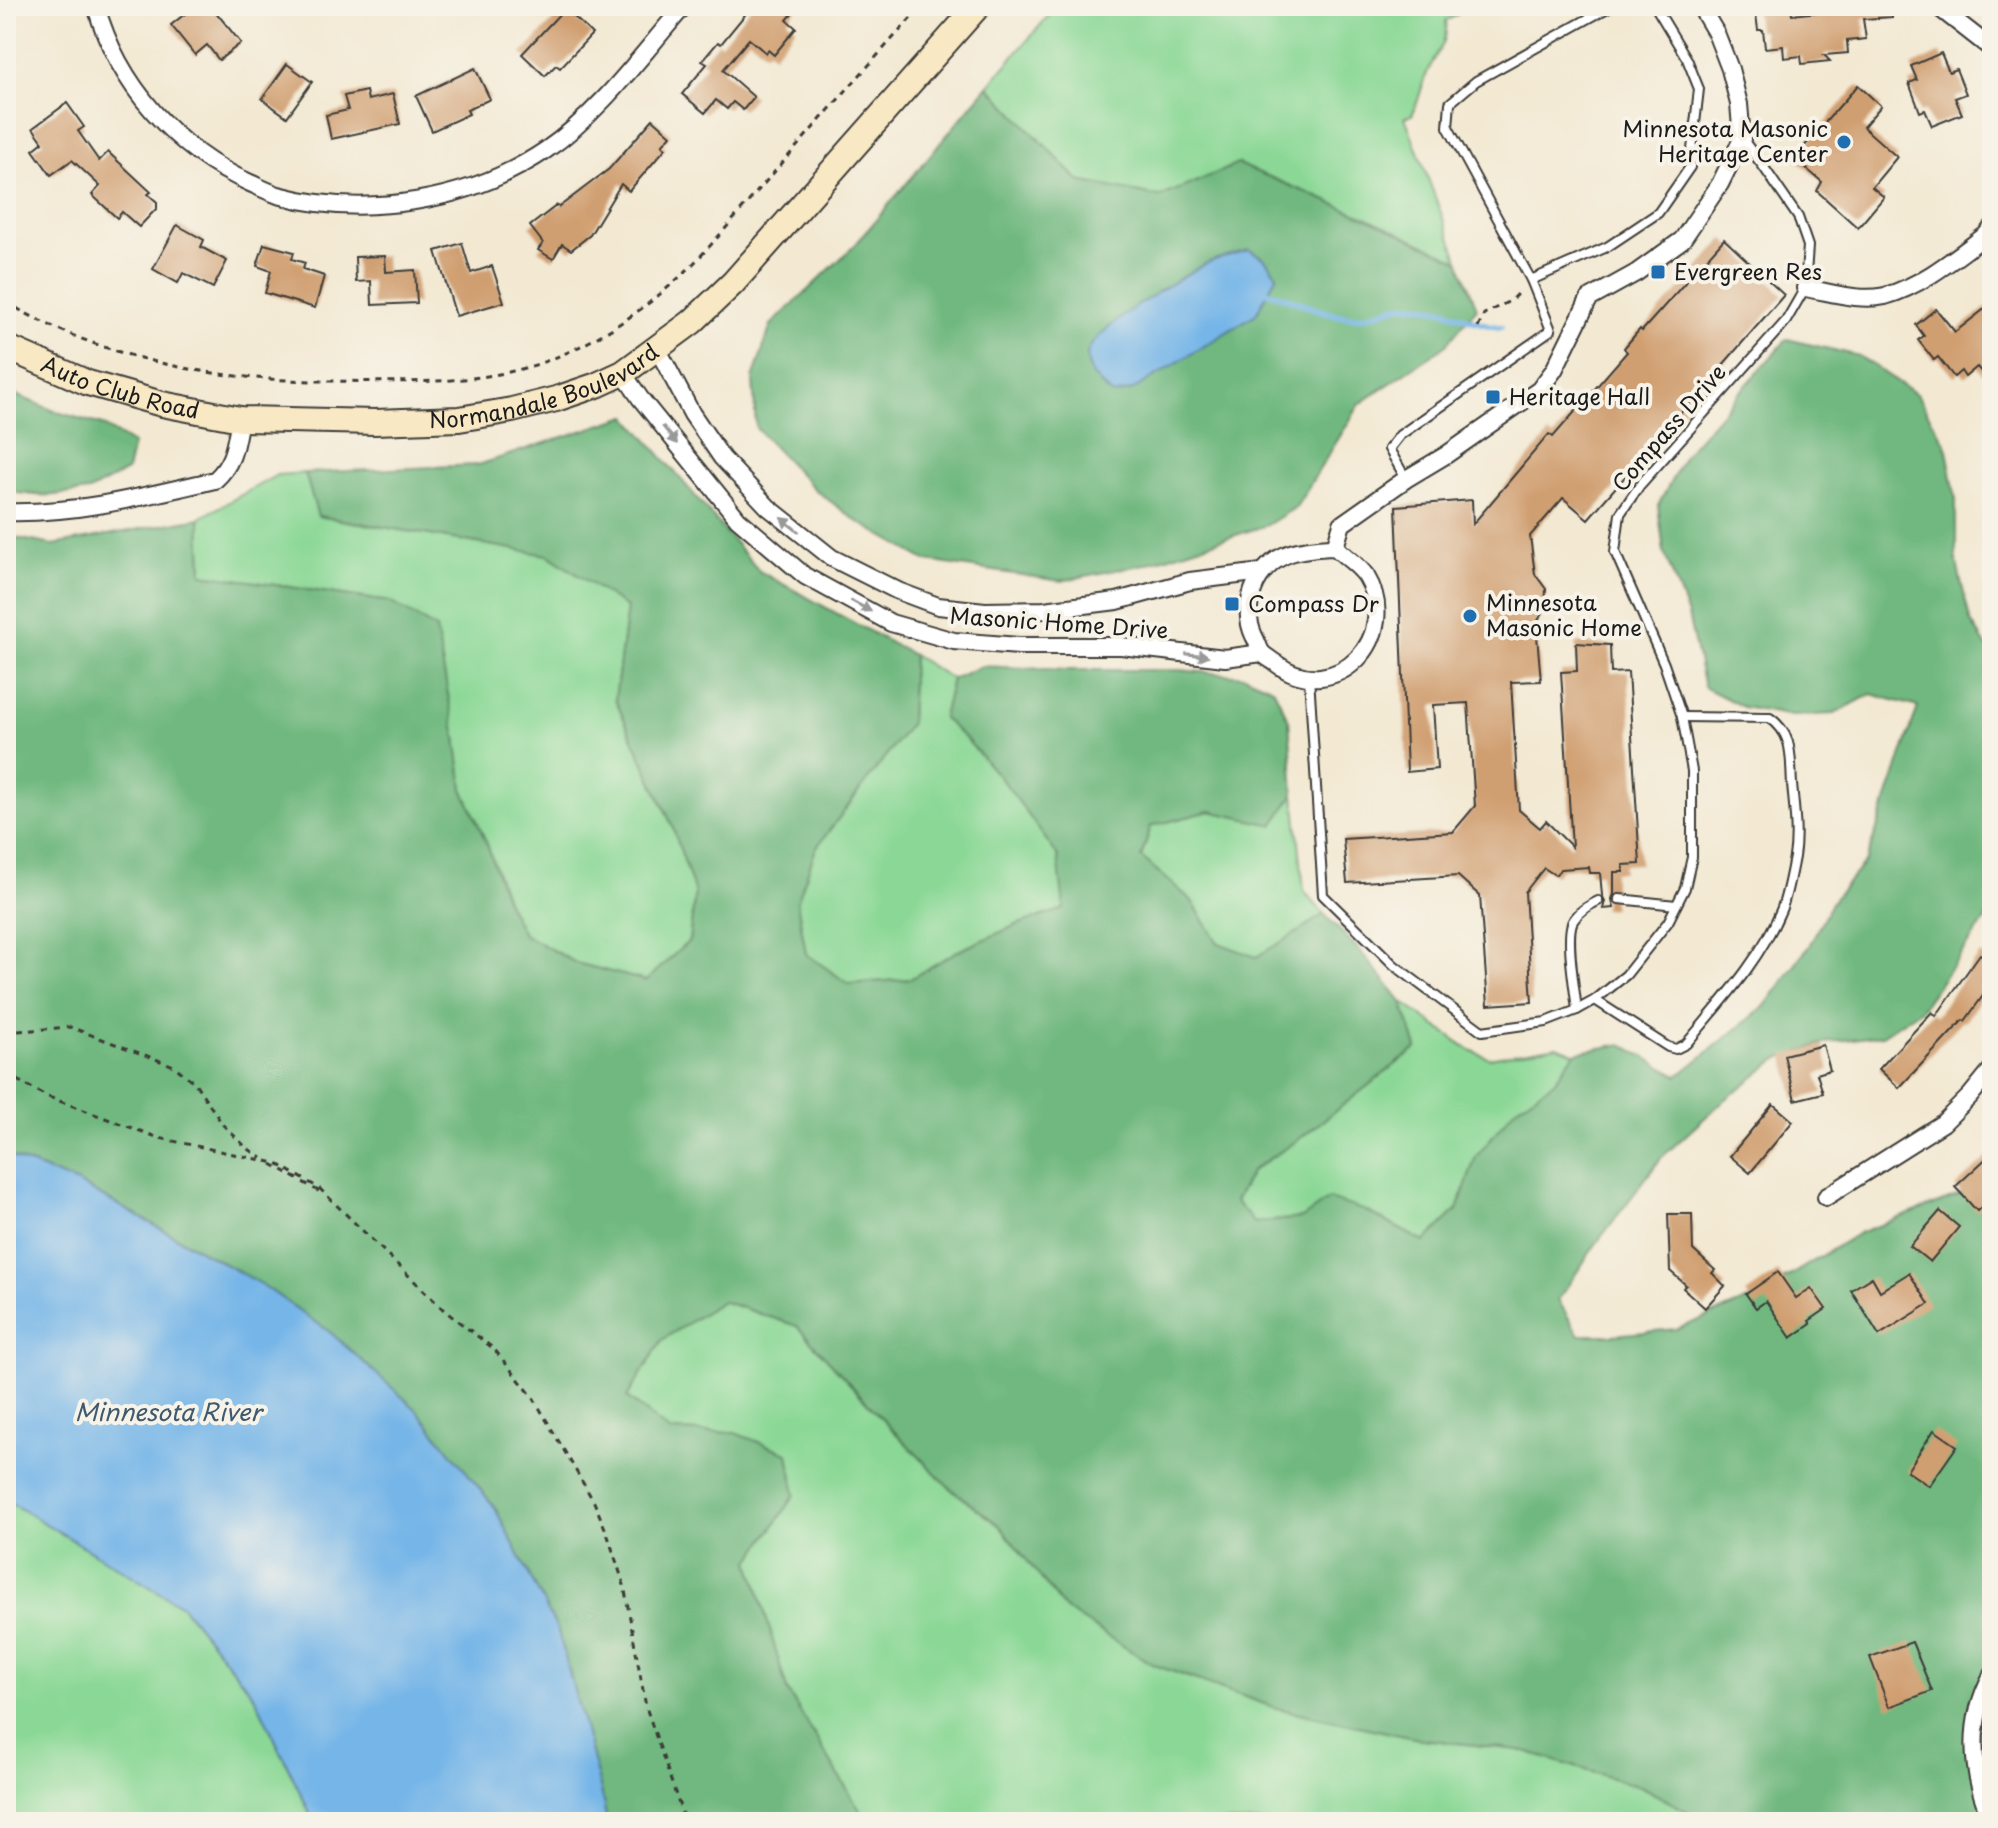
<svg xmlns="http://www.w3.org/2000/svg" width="1998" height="1828" viewBox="0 0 1998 1828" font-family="'Playpen Sans',sans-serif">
<rect width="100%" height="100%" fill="#f7f3e8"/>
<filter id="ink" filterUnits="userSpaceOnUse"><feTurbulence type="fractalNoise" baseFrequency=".0125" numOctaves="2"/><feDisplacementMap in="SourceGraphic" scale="16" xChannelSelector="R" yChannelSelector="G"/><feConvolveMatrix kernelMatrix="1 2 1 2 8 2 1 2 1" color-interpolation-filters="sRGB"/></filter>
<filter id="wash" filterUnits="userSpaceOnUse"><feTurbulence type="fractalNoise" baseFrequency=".006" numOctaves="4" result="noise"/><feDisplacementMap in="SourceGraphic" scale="32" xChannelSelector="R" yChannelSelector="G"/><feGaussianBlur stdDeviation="1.8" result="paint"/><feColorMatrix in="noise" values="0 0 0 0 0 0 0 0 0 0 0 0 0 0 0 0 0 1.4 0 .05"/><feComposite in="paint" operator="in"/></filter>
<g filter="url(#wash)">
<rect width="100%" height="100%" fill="#f3e9d3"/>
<!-- green -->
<g fill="#8bd896" stroke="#547a59" stroke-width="2">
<path d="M1057,6H1472L1446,21C1449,42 1435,55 1427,73C1421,87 1419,101 1412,115L1405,117L1459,261L1363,216L1238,164L1160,197L1079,181L988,86Z"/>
<path d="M305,473L318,516L548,555L627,608L615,699L672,825L695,893L689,941L646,981L576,963L523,935L506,900L487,844L463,789L456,737L390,602L202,574L200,518L277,475Z"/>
<path d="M913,655L952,679L943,718L968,741L1008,787L1058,856L1065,909L1019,924L956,952L910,979L849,984L806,954L797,902L816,848L910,724Z"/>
<path d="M1294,794L1304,891L1324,914L1298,932L1256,958L1218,943L1191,900L1141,857L1151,826L1210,811L1273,825Z"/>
<path d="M1402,1002L1468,1049L1489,1058L1557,1046L1575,1053L1554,1082L1515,1108L1476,1157L1457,1210L1424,1242L1366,1211L1254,1223L1235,1201L1252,1171L1295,1142L1417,1048Z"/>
<path d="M722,1301L797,1326L885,1422L950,1488L1000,1526L1066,1610L1152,1664L1276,1708L1414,1738L1519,1750L1642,1787L1707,1822H867L787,1690L750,1561L795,1495L735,1433L669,1431L627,1397L662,1340Z"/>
<path d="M6,1500L182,1606L255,1697L308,1809L312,1822H6Z"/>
</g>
<!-- forest -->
<g fill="#70b87f" stroke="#466a4e" stroke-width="2">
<path d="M988,86L1079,181L1160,197L1238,164L1363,216L1459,261L1477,308L1446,345L1360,404L1296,507L1267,525L1145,564L1061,581L927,561L858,522L814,489L756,428L753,379L771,325L856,244Z"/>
<path d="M1787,339L1859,356L1917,395L1946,444L1956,500V559L1970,620L1987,647L1992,650V911L1920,1010L1882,1035L1824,1043L1776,1060L1721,1103L1662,1157L1596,1244L1558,1300L1579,1335H1613L1677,1329L1754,1298L1859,1233L1992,1183V1822H1707L1642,1787L1519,1750L1414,1738L1276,1708L1152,1664L1066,1610L1000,1526L950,1488L885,1422L797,1326L722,1301L662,1340L627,1397L669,1431L735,1433L788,1453L795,1495L750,1561L787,1690L867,1822H607L601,1790L558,1631L494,1506L330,1332L261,1284L78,1183L6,1155V536L53,545L200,518L202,574L390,602L436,629L456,737L463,789L487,844L506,900L523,934L576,963L646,981L689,941L695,893L672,825L615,699L627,608L548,555L318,516L305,473L478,465L627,416L759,571L913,655L910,724L816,848L797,902L806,954L849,984L910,979L956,952L1019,924L1064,909L1058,856L1008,787L968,741L943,718L952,679L982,666L1068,670H1179L1245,676L1273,688L1289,720L1294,794L1273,825L1210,811L1151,826L1141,857L1191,900L1218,943L1256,957L1298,932L1324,914L1360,951L1402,1002L1417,1048L1295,1142L1252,1170L1235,1201L1254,1223L1302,1218L1329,1199L1366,1211L1424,1242L1457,1210L1476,1157L1515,1108L1554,1082L1575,1053L1622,1044L1678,1076L1764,1007L1809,946L1832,901L1866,861L1918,707L1871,694L1834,714L1792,716L1743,707L1704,687L1688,615L1664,552L1658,506L1685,454Z"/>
<path d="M6,391L57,412L102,425L133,444L127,471L89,491L45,496L9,492L6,487Z"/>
</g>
<!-- water -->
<g fill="#74b5e8" stroke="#486882" stroke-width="2">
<path d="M1249,250L1264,258L1277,275L1256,314L1131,391L1113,395C1100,384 1087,374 1087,355C1088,332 1185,274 1207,263C1220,257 1235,254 1249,250Z"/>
<path d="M6,1155L78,1183L261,1284L330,1332L417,1410L494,1506L558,1631L601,1790L607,1822H312L308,1809L255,1697L182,1606L6,1500Z"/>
</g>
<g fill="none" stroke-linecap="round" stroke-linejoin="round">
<!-- stream -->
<path stroke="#74b5e8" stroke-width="6" d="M1268,292C1298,300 1324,317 1357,317C1375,317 1393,303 1411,305C1421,306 1432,307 1442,310C1461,315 1481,326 1501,327"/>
</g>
<g id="blocks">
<!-- building -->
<g fill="#d09f71">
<path d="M195,6H211L241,43L219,60L207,45L195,55L171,25Z"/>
<path d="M752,6H799L787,20L796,28L774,55L768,50L766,53L749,39L723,70L754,97L743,110L733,102L727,109L716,100L705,113L682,94L707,64L702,61L718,42L721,44Z"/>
<path d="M1755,6H1791L1792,15L1836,10V6H1891L1892,17L1863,19L1866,39L1847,41L1848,53L1824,55L1830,61L1802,64L1801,56L1784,58L1783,46L1765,48L1763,30H1758Z"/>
<path d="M565,8L592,34L560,68L556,65L545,76L522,54Z"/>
<path d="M1941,53L1949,72L1956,69L1966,94L1955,98L1962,114L1932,126L1925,110L1920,112L1909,83L1917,80L1911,66Z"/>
<path d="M287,64L312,82L287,117L262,99Z"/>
<path d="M475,68L490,99L467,110L469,114L432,131L416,96Z"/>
<path d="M1858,85L1881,106L1863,127L1897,157L1872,187L1884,197L1858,228L1817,191L1822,182L1794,158Z"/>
<path d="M366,91L368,100L393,94L400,124L331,139L326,115L348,110L344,96Z"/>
<path d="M67,103L84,127L78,131L99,161L108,152L151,192L148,194L157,202V208L139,227L122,212L117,218L92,195L100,186L72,160L51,175L33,150L43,142L33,128Z"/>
<path d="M653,119L671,135L662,145L666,148L629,191L621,184L590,235L571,250L562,244L553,259L538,250L543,243L530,226L557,205L559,207L609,169Z"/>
<path d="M177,225L204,240L201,247L227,261L213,288L183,273L178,283L153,269Z"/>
<path d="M1724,239L1784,295L1588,519L1563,498L1530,536L1535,574L1546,589L1545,609L1536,624L1541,681L1511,682L1519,810L1540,828L1546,821L1572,847L1561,672L1577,671L1576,643L1610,645L1611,673L1628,672L1640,864L1623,865V872H1614V894L1612,899L1614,908L1603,909L1605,901L1602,895L1600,873H1590L1589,867L1561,869L1555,875L1544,868L1525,892L1532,1002L1488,1005L1480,896L1458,876L1347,883L1343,839L1453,832L1475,806L1468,703L1433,705L1437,769L1407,772L1396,506L1472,500L1473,524L1549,434L1553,437L1627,352L1624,348L1640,329L1642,331Z"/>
<path d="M462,243L471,273L492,266L504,302L456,316L436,251Z"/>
<path d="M264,244L294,252L292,259L305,263L303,269L324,276L315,308L265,293L271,271L257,266Z"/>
<path d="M385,256L386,272L415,270L417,303L372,305L371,281L356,282L355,257Z"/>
<path d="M1992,303V367L1983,374L1977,367L1965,377L1961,371L1954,377L1938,357L1934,360L1918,340L1924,336L1916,325L1936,309L1955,332Z"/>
<path d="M1980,954L1992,962V983L1965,1021L1963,1020L1899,1088L1879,1069L1932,1012L1936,1016Z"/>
<path d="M1823,1045L1830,1070L1817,1074L1823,1093L1795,1100L1784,1055Z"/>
<path d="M1773,1104L1793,1121L1750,1173L1730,1156Z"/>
<path d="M1992,1153V1197L1977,1211L1955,1187Z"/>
<path d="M1940,1211L1959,1227L1930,1262L1910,1246Z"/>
<path d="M1668,1214H1692L1693,1250L1715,1270L1712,1273L1725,1286L1705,1308L1683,1288L1686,1285L1670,1271Z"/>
<path d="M1778,1272L1796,1298L1811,1288L1826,1309L1809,1321L1811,1324L1791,1338L1766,1301L1756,1308L1746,1294Z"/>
<path d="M1909,1273L1929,1304L1879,1335L1851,1290L1872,1277L1880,1291Z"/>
<path d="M1934,1430L1957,1446L1929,1486L1907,1471Z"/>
<path d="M1912,1642L1932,1691L1889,1707L1870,1657Z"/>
</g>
</g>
</g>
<g filter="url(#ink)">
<use href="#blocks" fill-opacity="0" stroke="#3c3b37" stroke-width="2"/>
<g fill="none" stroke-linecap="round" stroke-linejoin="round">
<!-- lane casing -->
<g stroke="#3c3b37" stroke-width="12">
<g id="lane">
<path d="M1531,280L1607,247L1658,213L1690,167L1699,89L1687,59L1655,6"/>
<path d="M1406,479L1389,449L1400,435L1551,330L1531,280L1448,127L1450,103L1476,81L1611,6"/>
<path d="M1309,677L1323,895L1394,965L1482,1031L1546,1022L1577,1010L1595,1000L1626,975L1668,922L1685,888L1692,857V771L1682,717L1664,664L1615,552L1620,514L1640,485L1786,321L1805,288L1808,246L1798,217L1763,166L1743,140"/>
<path d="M1619,899L1676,905"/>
<path d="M1595,1000L1668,1047L1676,1049L1686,1044C1721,1002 1760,961 1781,910C1787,896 1791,872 1794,857C1798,833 1794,808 1792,784C1790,757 1794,735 1770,718L1682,717"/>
<path d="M1577,1010C1575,991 1565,935 1573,921C1579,911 1588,906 1598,901"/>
</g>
</g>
<!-- street casing -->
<g stroke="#3c3b37" stroke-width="20">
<g id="street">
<path d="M96,6C118,85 176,150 250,183C259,187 269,192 278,195C366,219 471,201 546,150C600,113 641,55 684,6"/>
<path d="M1937,6L1992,49"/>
<path d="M1805,288C1830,292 1860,302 1885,296C1923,285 1955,258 1986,235L1992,228"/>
<path d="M657,348L692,414L722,458L768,507L832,558L898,591L938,606L985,611L1044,610L1117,601L1190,581L1262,572"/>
<path d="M623,373L640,398L738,519L805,576L891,623L954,641L1019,646H1121L1225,658L1262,653"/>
<path d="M6,512C77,514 146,496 215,480C235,462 235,443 240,419"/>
<path d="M1335,547L1342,524L1406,479L1446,455L1539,390L1554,370L1589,299L1636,273L1682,240L1720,184L1742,139L1739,104L1730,69L1716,33L1700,6"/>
<path d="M1335,547C1344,556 1359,565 1366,576C1403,637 1335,707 1277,664C1273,661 1266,657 1262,653C1259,649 1257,641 1254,636C1246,619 1248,600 1256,583C1273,551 1302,548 1335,547Z"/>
<path d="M1826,1197L1943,1123L1970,1096L1992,1069"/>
<path d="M1992,1822C1971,1773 1966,1723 1992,1675"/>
</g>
</g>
<!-- secondary casing -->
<g stroke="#3c3b37" stroke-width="28">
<g id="secondary">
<path id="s1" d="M6,347L88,383L162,404L240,419L375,422L459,419L512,410L556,399L597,385L623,373L692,322L733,283L978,6"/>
</g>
</g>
<!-- path -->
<g stroke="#3c3b37" stroke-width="3" stroke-dasharray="6 6" stroke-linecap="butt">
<path d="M6,302C99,358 211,380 319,381C383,381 450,386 513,371C578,356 646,312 693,264C725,231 754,194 785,160C830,108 876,57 922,6"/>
<path d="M1478,328L1484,314L1510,301L1520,291"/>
<path d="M6,1032L70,1027L174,1066L195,1083L223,1125L247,1148L262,1158"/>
<path d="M6,1074L46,1096L159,1138L276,1163L319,1188L445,1311L494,1349L533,1397L594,1502L607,1533L624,1585L646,1707L685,1822"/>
<path d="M272,1164L320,1192"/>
</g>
<!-- lane -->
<use href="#lane" stroke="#fff" stroke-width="8"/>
<!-- street -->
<use href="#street" stroke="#fff" stroke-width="16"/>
<!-- secondary -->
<use href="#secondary" stroke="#f8e8c3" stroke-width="24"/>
</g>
<!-- one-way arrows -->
<defs><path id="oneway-solid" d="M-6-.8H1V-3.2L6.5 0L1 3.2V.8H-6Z" transform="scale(2)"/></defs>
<g fill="#999">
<use href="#oneway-solid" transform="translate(670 435) rotate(51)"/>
<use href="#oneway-solid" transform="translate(790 525) rotate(-141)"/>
<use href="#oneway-solid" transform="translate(861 606) rotate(29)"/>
<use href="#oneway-solid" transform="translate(1197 655) rotate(6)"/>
</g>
</g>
<!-- markers -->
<g fill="#1f6fb2" stroke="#f7f3e8" stroke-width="3">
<circle cx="1844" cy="142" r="8"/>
<rect x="1650" y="264" width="16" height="16" rx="4"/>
<rect x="1485" y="389" width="16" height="16" rx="4"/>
<rect x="1224" y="596" width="16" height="16" rx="4"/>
<circle cx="1470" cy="616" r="8"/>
</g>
<g text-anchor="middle" stroke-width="8" stroke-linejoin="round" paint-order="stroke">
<!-- poi labels -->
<g font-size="22" fill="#1c1c1c" stroke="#f7f3e8" text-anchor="start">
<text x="1828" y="137" text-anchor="end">Minnesota Masonic<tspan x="1828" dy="25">Heritage Center</tspan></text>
<text x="1674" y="280">Evergreen Res</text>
<text x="1509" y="405">Heritage Hall</text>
<text x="1486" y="611">Minnesota<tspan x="1486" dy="25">Masonic Home</tspan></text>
<text x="1248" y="612">Compass Dr</text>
</g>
<!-- street labels -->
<g font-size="22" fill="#1c1c1c" stroke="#f7f3e8">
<text dy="8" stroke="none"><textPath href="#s1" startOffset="556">Normandale Boulevard</textPath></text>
<text dy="8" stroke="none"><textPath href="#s1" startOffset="122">Auto Club Road</textPath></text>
<text transform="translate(1669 428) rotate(-49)" y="8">Compass Drive</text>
<text transform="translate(1059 623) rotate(4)" y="8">Masonic Home Drive</text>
</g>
<!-- water labels -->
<g font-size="24" font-style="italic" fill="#3f596e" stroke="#f7f3e8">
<text x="168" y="1421">Minnesota River</text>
</g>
</g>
<!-- margin -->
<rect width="1998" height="1828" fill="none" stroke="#f7f3e8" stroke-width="32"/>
</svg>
